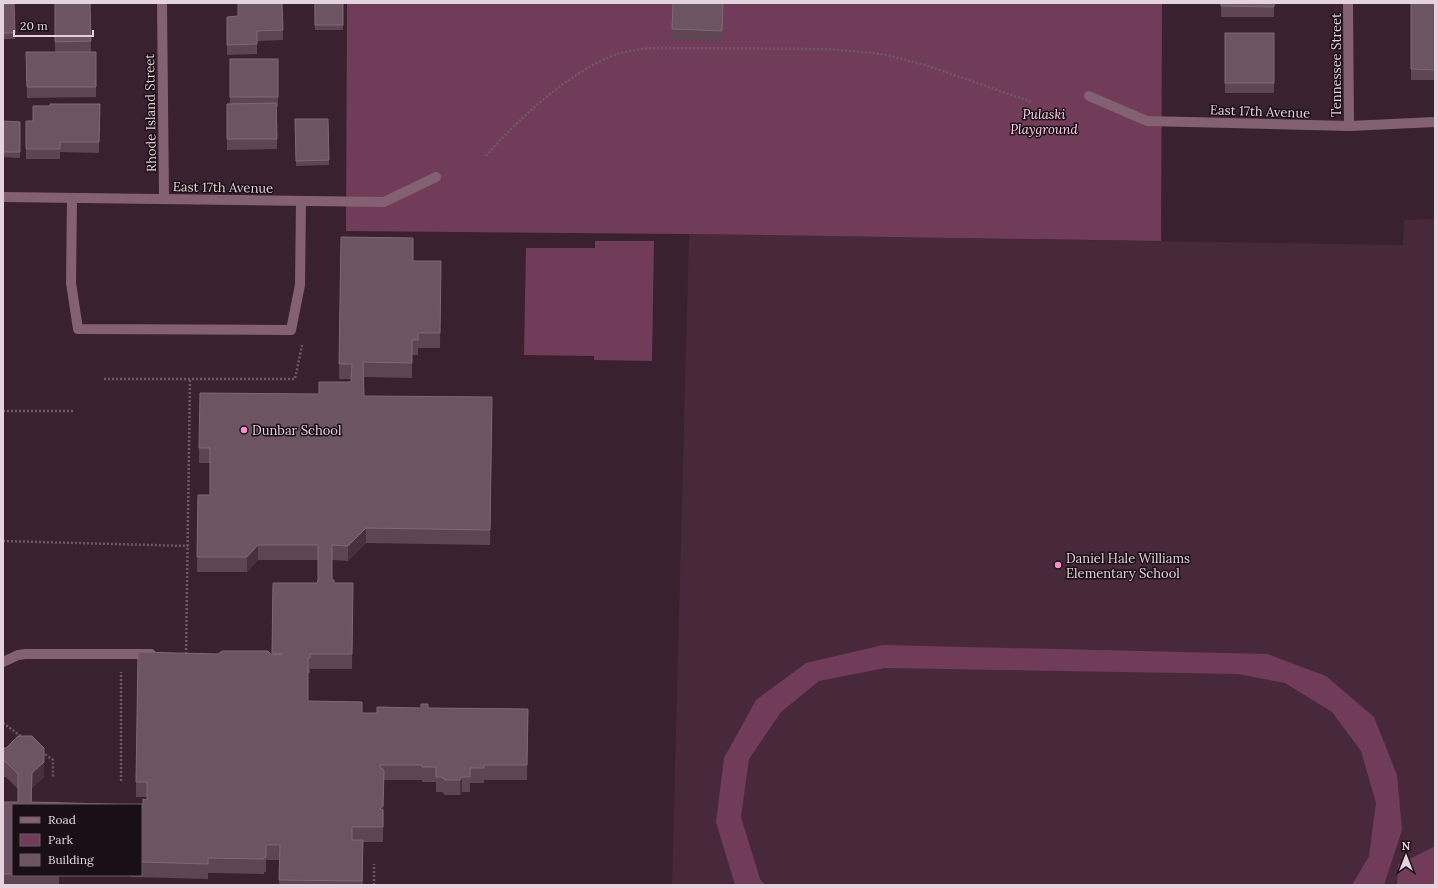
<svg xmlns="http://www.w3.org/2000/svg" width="1438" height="888" viewBox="0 0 1438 888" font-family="Lora,serif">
<rect width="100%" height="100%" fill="#3a212f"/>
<!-- built -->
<path fill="#48293b" d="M1435,219V885H672L689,234L1403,245L1404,220Z"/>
<!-- green -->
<g fill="#713b5a">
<path d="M347,3H1162L1161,241L689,234L346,231Z"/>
<path d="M595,241H654L652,361L594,360V356L524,355L526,248H595Z"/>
<path d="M883,645L1267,654L1326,676L1374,717L1397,775L1402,830L1384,885H1352L1369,856L1376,803L1361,751L1332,712L1285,683L1238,674L885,668L819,681L781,712L749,759L741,817L760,879L765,885H735L716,822L724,758L756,700L806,663Z"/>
<path d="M1435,846V885H1397L1398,865Z"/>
</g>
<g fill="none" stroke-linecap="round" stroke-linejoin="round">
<!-- path -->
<g stroke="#6f5965" stroke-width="2.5" stroke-dasharray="2 2" stroke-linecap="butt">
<path d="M486,156C518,119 567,74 612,56C626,51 640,49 654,48L826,49L873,53L891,56L928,66L1032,102"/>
<path d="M104,379H295L302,345"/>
<path d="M3,411H74"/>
<path d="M3,541L188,546"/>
<path d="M186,654L190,379"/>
<path d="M3,723L22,737"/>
<path d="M42,752L53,760V777"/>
<path d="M121,781V672"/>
<path d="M374,885V864"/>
</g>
<!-- minor -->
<g stroke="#836173" stroke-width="10">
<path d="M162,3L164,199"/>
<path d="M1348,3L1349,126"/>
<path d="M1089,96L1147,121L1349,126L1435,122"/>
<path d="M3,197L384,202L436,177"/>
<path d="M72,198L71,283L78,329L291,330L300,285L301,201"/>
<path d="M3,662L18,655L26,654H151"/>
</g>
</g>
<!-- wall -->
<g fill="#5f4553">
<path d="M55,3H90L91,52H55Z"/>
<path d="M282,3L283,40L257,41V54L227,55V17L238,16Z"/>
<path d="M314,3H343V30H315Z"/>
<path d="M673,3H724L722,41L672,40Z"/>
<rect x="1221" y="3" width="53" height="14"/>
<path d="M1408,3H1435V80H1411V4H1408Z"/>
<path d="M3,4H14L15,39H3Z"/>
<rect x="1225" y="33" width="49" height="60"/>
<path d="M26,52H96V97L27,98Z"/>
<path d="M230,59H278V107H277V149L227,150V104L230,103Z"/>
<path d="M100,104L99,153L60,152V159H26V121H33L50,106Z"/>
<path d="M295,119H328L329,165L296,166Z"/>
<path d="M3,121L20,122V158L3,157Z"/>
<path d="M341,237L413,261H441L440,348H418V355H412V378L364,377V396L492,412L490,545L366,543L348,561L332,560V580L334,583H353L352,669H310V673H308V701L362,713H377L428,708L528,709L527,780H484V783H470V792H462L460,795H445L442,792H436V782H422V780H384L383,842H363V885H279L280,860H266V872H264V874L208,873V879L131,877V875H141V805H13V875H59V885H3V802H18V789L6,777H3V748L44,777L32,788V802L143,805L147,800V797H136V782L271,654H272L273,583H317L318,580V560H258L247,572H197L198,495H210V463H199V448L319,394L351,382V379H339Z"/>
</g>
<!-- shaded-wall -->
<g fill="#4a303f">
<path d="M366,528V543L348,561V546Z"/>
<path d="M258,545V560L247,572V557Z"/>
<path d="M44,762V777L32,788V773Z"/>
<path d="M384,770L383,821L380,824V809Z"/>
<path d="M462,777V792L460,795V780Z"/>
</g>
<!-- building -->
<g fill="#6d5462" stroke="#806875">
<path d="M55,3H90L91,41L55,42Z"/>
<path d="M238,3H282L283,30L257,31V44L227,45V17L238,16Z"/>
<rect x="315" y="3" width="28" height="22"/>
<path d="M673,3H723L722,31L672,29Z"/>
<path d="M1221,3H1274V7L1221,6Z"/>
<path d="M1411,3H1435V70L1411,69Z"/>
<path d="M3,4H14L15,33H3Z"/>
<rect x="1225" y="33" width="49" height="50"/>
<path d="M26,52H96V87H27Z"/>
<rect x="230" y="59" width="48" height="38"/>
<path d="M276,103L277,139H227V104Z"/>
<path d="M50,104H100L99,142H60V149H26V121H33V106H50Z"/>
<path d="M295,119H328L329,160L296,161Z"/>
<path d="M3,121L20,122V152H3Z"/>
<path d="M341,237L413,238V261H441L440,333H418V340H412V363L363,362L364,396L492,397L490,530L366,528L348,546L332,545V580H334V583H353L352,654H310V658H308V701L362,702V713H377V707L421,708V704H428V708L528,709L527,765H484V768H470V777H462L460,780H445L442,777H436V767H422V765H380V767L384,770L383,806L380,809L383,810V827H352V840H363L362,881L279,880L280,845H266V857H264V859L208,858V864L141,862V805H13V874H3V802H18V774L6,762H3V748H6L18,736H32L44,748V762L32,773L31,802L143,805V799L147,800V782H136L138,652L218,654L222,651H268L271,654L282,655L283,654L272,653L273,583H317L318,580V545H258L247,557H197L198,495H210V448H199L200,393L319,394V382H351L352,364H339Z"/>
</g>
<!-- markers -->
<g fill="#f890cc" stroke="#1a0f15" stroke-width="1.5">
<circle cx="244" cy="430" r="4"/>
<circle cx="1058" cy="565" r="4"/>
</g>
<g text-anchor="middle" stroke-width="3" stroke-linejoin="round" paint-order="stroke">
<!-- street labels -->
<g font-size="13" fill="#e4d3dc" stroke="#1a0f15">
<text transform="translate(1336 65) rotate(-90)" y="5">Tennessee Street</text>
<text transform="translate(1260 111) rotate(2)" y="5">East 17th Avenue</text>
<text transform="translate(150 113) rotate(-91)" y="5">Rhode Island Street</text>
<text transform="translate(223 187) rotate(1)" y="5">East 17th Avenue</text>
</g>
<!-- park labels -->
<g font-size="13" font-style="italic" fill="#ffd3ea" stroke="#1a0f15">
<text x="1044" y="119">Pulaski<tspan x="1044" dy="15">Playground</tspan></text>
</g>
<!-- poi labels -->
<g font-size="13" fill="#e4d3dc" stroke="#1a0f15" text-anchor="start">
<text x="252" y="435">Dunbar School</text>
<text x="1066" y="563">Daniel Hale Williams<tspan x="1066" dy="15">Elementary School</tspan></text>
</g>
</g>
<!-- border -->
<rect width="1438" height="888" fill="none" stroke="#e4d3dc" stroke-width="8"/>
<!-- legend -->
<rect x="12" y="804" width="130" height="72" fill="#1a0f15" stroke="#6b5d65"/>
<rect x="20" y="817" width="20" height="6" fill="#836173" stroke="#6b5d65"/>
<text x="48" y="824" font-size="12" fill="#e4d3dc">Road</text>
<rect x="20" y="834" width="20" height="12" fill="#713b5a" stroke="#6b5d65"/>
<text x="48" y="844" font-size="12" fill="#e4d3dc">Park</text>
<rect x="20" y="854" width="20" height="12" fill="#6d5462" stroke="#6b5d65"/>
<text x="48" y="864" font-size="12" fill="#e4d3dc">Building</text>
<!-- north arrow -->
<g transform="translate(1406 856)" stroke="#1a0f15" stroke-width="3" paint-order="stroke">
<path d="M0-3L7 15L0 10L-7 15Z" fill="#e4d3dc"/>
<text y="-6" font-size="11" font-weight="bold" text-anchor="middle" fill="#e4d3dc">N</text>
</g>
<!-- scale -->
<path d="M14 30v6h79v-6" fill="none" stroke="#e4d3dc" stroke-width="2"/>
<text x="20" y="30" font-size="12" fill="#e4d3dc" stroke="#1a0f15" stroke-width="3" paint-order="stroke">20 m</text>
</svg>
